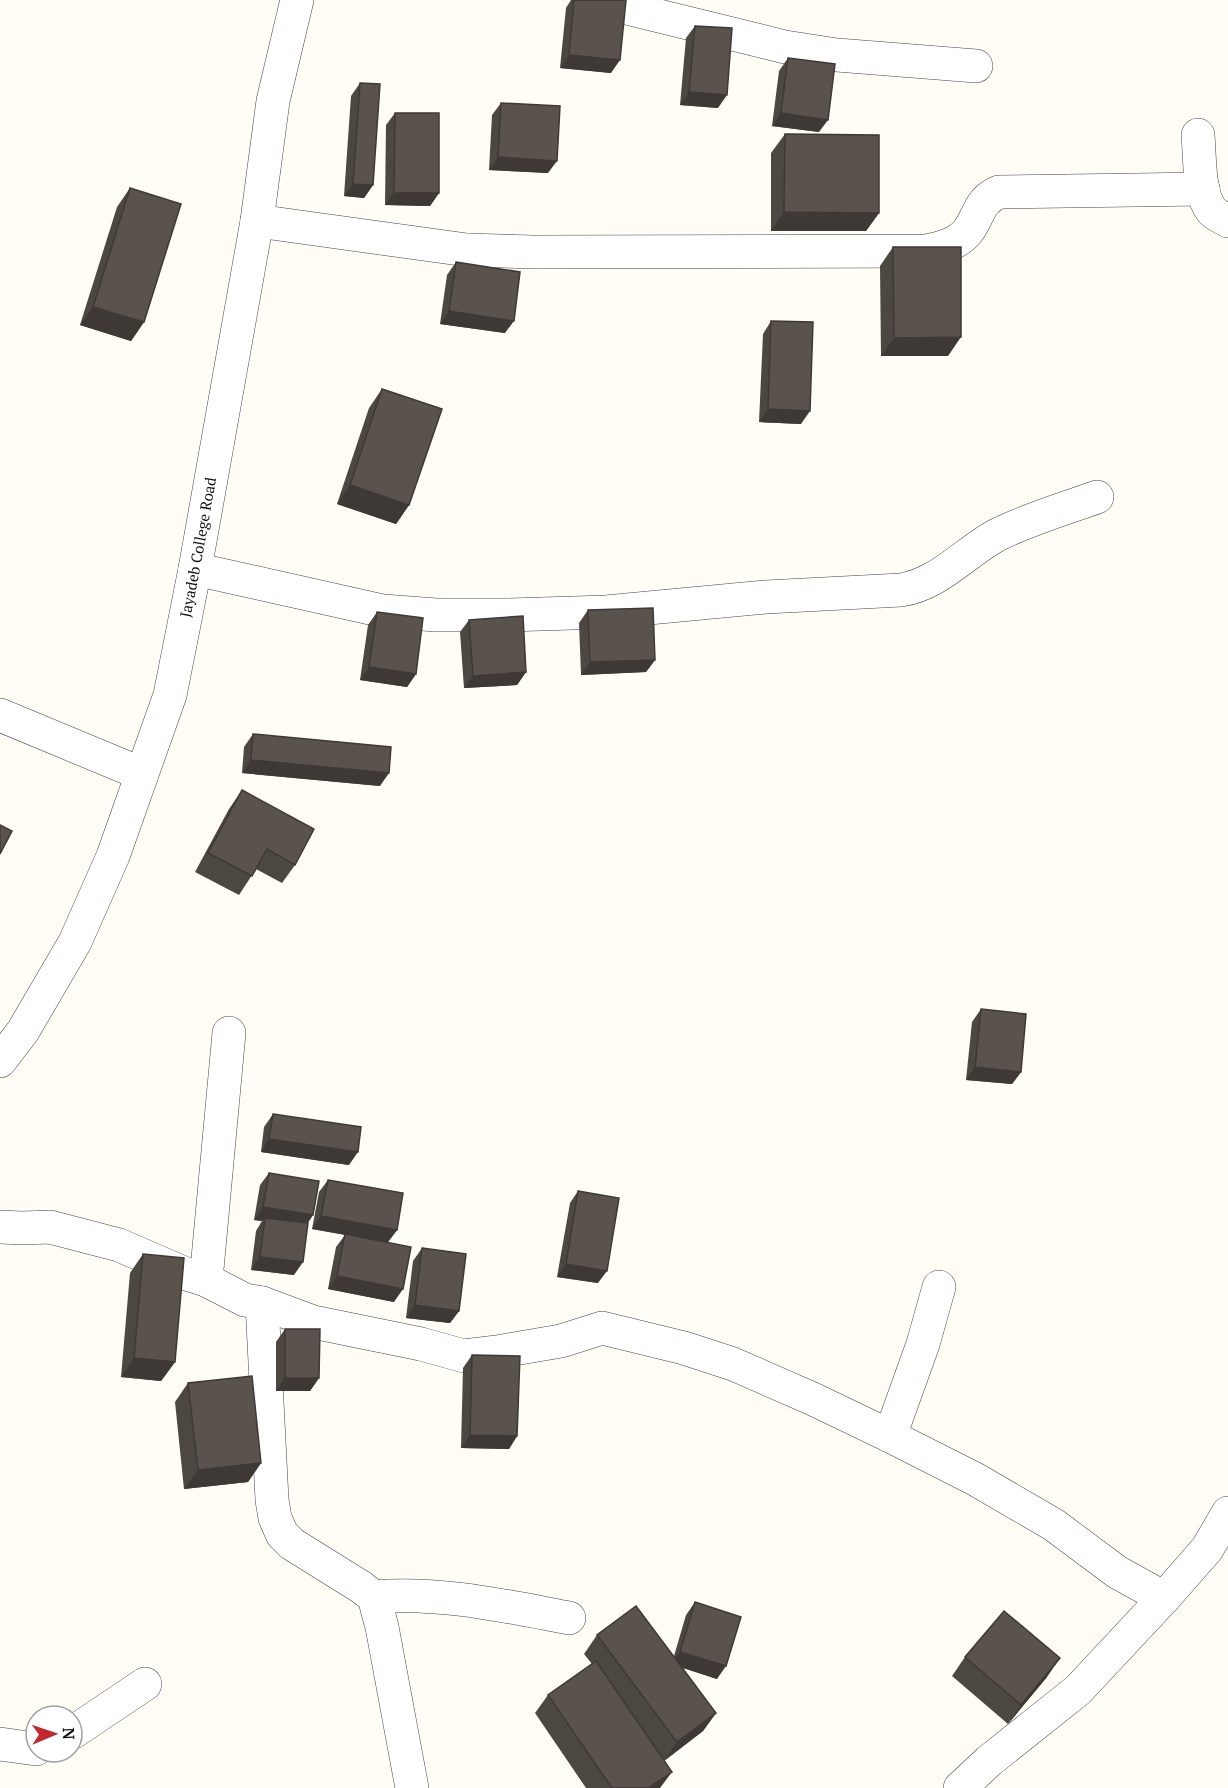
<svg xmlns="http://www.w3.org/2000/svg" width="1228" height="1788" viewBox="0 0 1228 1788" font-family="'PT Serif',serif">
<rect width="100%" height="100%" fill="#fffdf5"/>
<g fill="none" stroke-linecap="round" stroke-linejoin="round">
<!-- minor casing -->
<g stroke="#444" stroke-width="34">
<g id="minor">
<path d="M594,0L785,47L837,55L976,66"/>
<path d="M1198,135C1200,156 1198,194 1212,211C1216,215 1223,218 1228,221"/>
<path d="M257,221L467,250L533,252L926,251C941,248 958,244 968,231C980,215 978,201 999,192L1203,189"/>
<path d="M195,569L383,611L436,615H506L606,612L766,597L901,590C939,584 964,553 997,535C1029,519 1064,509 1097,497"/>
<path d="M0,715L142,774"/>
<path id="s1" d="M0,1061L23,1031L75,942L113,856L170,695L195,569L257,221L273,101L297,0"/>
<path d="M0,1227L22,1228L50,1227L119,1245L186,1274L206,1280L245,1300L262,1303L313,1322L421,1344L464,1356L497,1352L561,1341L602,1328L684,1348L733,1364L813,1399L890,1436L975,1479L1054,1525L1117,1572L1164,1598"/>
<path d="M206,1280L229,1033"/>
<path d="M262,1303L272,1500L275,1518L282,1534L292,1544L361,1587L374,1597L382,1627L412,1788"/>
<path d="M890,1436L923,1344L939,1287"/>
<path d="M374,1597C439,1591 505,1606 569,1618"/>
<path d="M72,1733L145,1684"/>
<path d="M0,1744L36,1749"/>
<path d="M960,1788L989,1761L1078,1690L1164,1598L1207,1549L1228,1513"/>
</g>
</g>
<!-- minor -->
<use href="#minor" stroke="#fff" stroke-width="33"/>
</g>
<!-- wall -->
<g fill="#4d4742">
<path d="M571,0H626L611,73L560,68L566,8Z"/>
<path d="M695,26L718,108L680,105L686,38Z"/>
<path d="M788,58L819,132L772,126L779,71Z"/>
<path d="M360,83L373,185L364,198L344,196L351,96Z"/>
<path d="M501,103L548,173L489,170L492,115Z"/>
<path d="M395,113L439,193L430,206L385,205L386,125Z"/>
<path d="M785,134L879,213L866,231H771V153Z"/>
<path d="M130,188L144,322L131,341L80,325L117,207Z"/>
<path d="M893,247L948,356H881L880,266Z"/>
<path d="M456,262L505,333L440,324L447,275Z"/>
<path d="M771,321L801,424L759,422L763,334Z"/>
<path d="M382,389L409,505L396,524L337,504L369,408Z"/>
<path d="M588,610L655,660L646,672L581,675L579,623Z"/>
<path d="M377,612L416,674L407,687L360,680L368,625Z"/>
<path d="M469,620L526,672L517,685L464,688L460,632Z"/>
<path d="M253,734L380,786L242,773L244,747Z"/>
<path d="M242,790L295,865L282,883L256,869L239,895L195,872L229,809Z"/>
<path d="M981,1009L1021,1072L1012,1084L966,1080L972,1022Z"/>
<path d="M273,1114L349,1165L261,1152L264,1127Z"/>
<path d="M269,1173L313,1215L308,1223L294,1275L251,1270L256,1231L262,1221L254,1220L260,1185Z"/>
<path d="M328,1180L397,1230L388,1242L394,1302L328,1289L336,1247L345,1235L312,1229L319,1192Z"/>
<path d="M578,1191L598,1283L557,1277L570,1203Z"/>
<path d="M422,1248L459,1311L450,1323L406,1318L413,1261Z"/>
<path d="M143,1254L175,1362L161,1381L121,1377L130,1273Z"/>
<path d="M285,1329L319,1378L310,1391H276V1342Z"/>
<path d="M472,1355L517,1436L509,1449L461,1448L463,1368Z"/>
<path d="M188,1383L261,1463L248,1482L184,1489L175,1402Z"/>
<path d="M695,1602L717,1679L683,1668L716,1713L703,1731L664,1761L660,1788H586L535,1713L548,1695L592,1664L584,1654L597,1635L674,1656L686,1615Z"/>
<path d="M965,1657L1047,1677L1008,1724L952,1676Z"/>
</g>
<!-- shaded-wall -->
<g fill="#3f3936">
<path d="M569,55L620,60L611,73L560,68Z"/>
<path d="M689,92L727,95L718,108L680,105Z"/>
<path d="M781,113L828,120L819,132L772,126Z"/>
<path d="M498,157L557,161L548,173L489,170Z"/>
<path d="M353,184L373,185L364,198L344,196Z"/>
<path d="M394,193H439L430,206L385,205Z"/>
<path d="M784,212L879,213L866,231H771Z"/>
<path d="M93,307L144,322L131,341L80,325Z"/>
<path d="M449,311L514,321L505,333L440,324Z"/>
<path d="M961,337L948,356H881L894,338Z"/>
<path d="M768,409L810,411L801,424L759,422Z"/>
<path d="M350,485L409,505L396,524L337,504Z"/>
<path d="M655,660L646,672L581,675L590,662Z"/>
<path d="M369,667L416,674L407,687L360,680Z"/>
<path d="M526,672L517,685L464,688L473,676Z"/>
<path d="M251,760L389,773L380,786L242,773Z"/>
<path d="M975,1067L1021,1072L1012,1084L966,1080Z"/>
<path d="M269,1139L358,1152L349,1165L261,1152Z"/>
<path d="M263,1207L313,1215L304,1227L265,1218L262,1221L254,1220Z"/>
<path d="M321,1216L397,1230L388,1242L312,1229Z"/>
<path d="M260,1257L303,1262L294,1275L251,1270Z"/>
<path d="M566,1264L607,1271L598,1283L557,1277Z"/>
<path d="M337,1276L403,1289L394,1302L328,1289Z"/>
<path d="M415,1305L459,1311L450,1323L406,1318Z"/>
<path d="M134,1358L175,1362L161,1381L121,1377Z"/>
<path d="M285,1378H319L310,1391H276Z"/>
<path d="M470,1435L517,1436L509,1449L461,1448Z"/>
<path d="M261,1463L248,1482L184,1489L198,1470Z"/>
<path d="M680,1652L726,1666L717,1679L671,1664Z"/>
<path d="M1060,1658L1047,1677L1008,1724L1021,1705Z"/>
<path d="M716,1713L703,1731L664,1761L677,1742Z"/>
<path d="M672,1772L660,1788H648Z"/>
</g>
<!-- building -->
<g fill="#5a524d" stroke="#3f3936" stroke-width="1.5">
<path d="M574,0H626L620,60L569,55Z"/>
<path d="M695,26L732,28L727,95L689,92Z"/>
<path d="M788,58L835,64L828,120L781,113Z"/>
<path d="M360,83L380,84L373,185L353,184Z"/>
<path d="M501,103L560,106L557,161L498,157Z"/>
<path d="M395,113H439V193H394Z"/>
<path d="M785,134L879,135V213L784,212Z"/>
<path d="M130,188L181,204L144,322L93,307Z"/>
<path d="M893,247H961V337L894,338Z"/>
<path d="M456,262L520,272L514,321L449,311Z"/>
<path d="M771,321L813,322L810,411L768,409Z"/>
<path d="M382,389L442,409L409,505L350,485Z"/>
<path d="M653,608L655,660L590,662L588,610Z"/>
<path d="M377,612L423,618L416,674L369,667Z"/>
<path d="M523,616L526,672L473,676L469,620Z"/>
<path d="M253,734L391,747L389,773L251,760Z"/>
<path d="M242,790L314,829L295,865L267,849L252,876L208,853Z"/>
<path d="M0,825L12,831L0,854Z"/>
<path d="M981,1009L1026,1014L1021,1072L975,1067Z"/>
<path d="M273,1114L361,1127L358,1152L269,1139Z"/>
<path d="M269,1173L319,1181L313,1215L263,1207Z"/>
<path d="M328,1180L403,1193L397,1230L321,1216Z"/>
<path d="M578,1191L619,1198L607,1271L566,1264Z"/>
<path d="M265,1218L308,1223L303,1262L260,1257Z"/>
<path d="M345,1234L411,1247L403,1289L337,1276Z"/>
<path d="M422,1248L466,1254L459,1311L415,1305Z"/>
<path d="M143,1254L184,1258L175,1362L134,1358Z"/>
<path d="M285,1329H320L319,1378H285Z"/>
<path d="M472,1355L520,1356L517,1436L470,1435Z"/>
<path d="M252,1376L261,1463L198,1470L188,1383Z"/>
<path d="M695,1602L741,1617L726,1666L680,1652Z"/>
<path d="M636,1606L716,1713L677,1742L597,1635Z"/>
<path d="M1004,1611L1060,1658L1021,1705L965,1657Z"/>
<path d="M596,1661L672,1772L648,1788H612L548,1695Z"/>
</g>
<g text-anchor="middle" stroke-width="6" stroke-linejoin="round" paint-order="stroke">
<!-- street labels -->
<g font-size="15" fill="#111" stroke="#fff">
<text dy="5" stroke="none"><textPath href="#s1" startOffset="556">Jayadeb College Road</textPath></text>
</g>
</g>
<!-- north arrow -->
<g transform="translate(54 1734) rotate(88)"><circle r="28" fill="#ffffff" stroke="#a0a0a0" stroke-width="1.5"/>
<path d="M0-4.5L10 22L0 15L-10 22Z" fill="#c4262e"/>
<text y="-9" font-size="16" font-weight="bold" text-anchor="middle" fill="#111111">N</text>
</g>
</svg>
